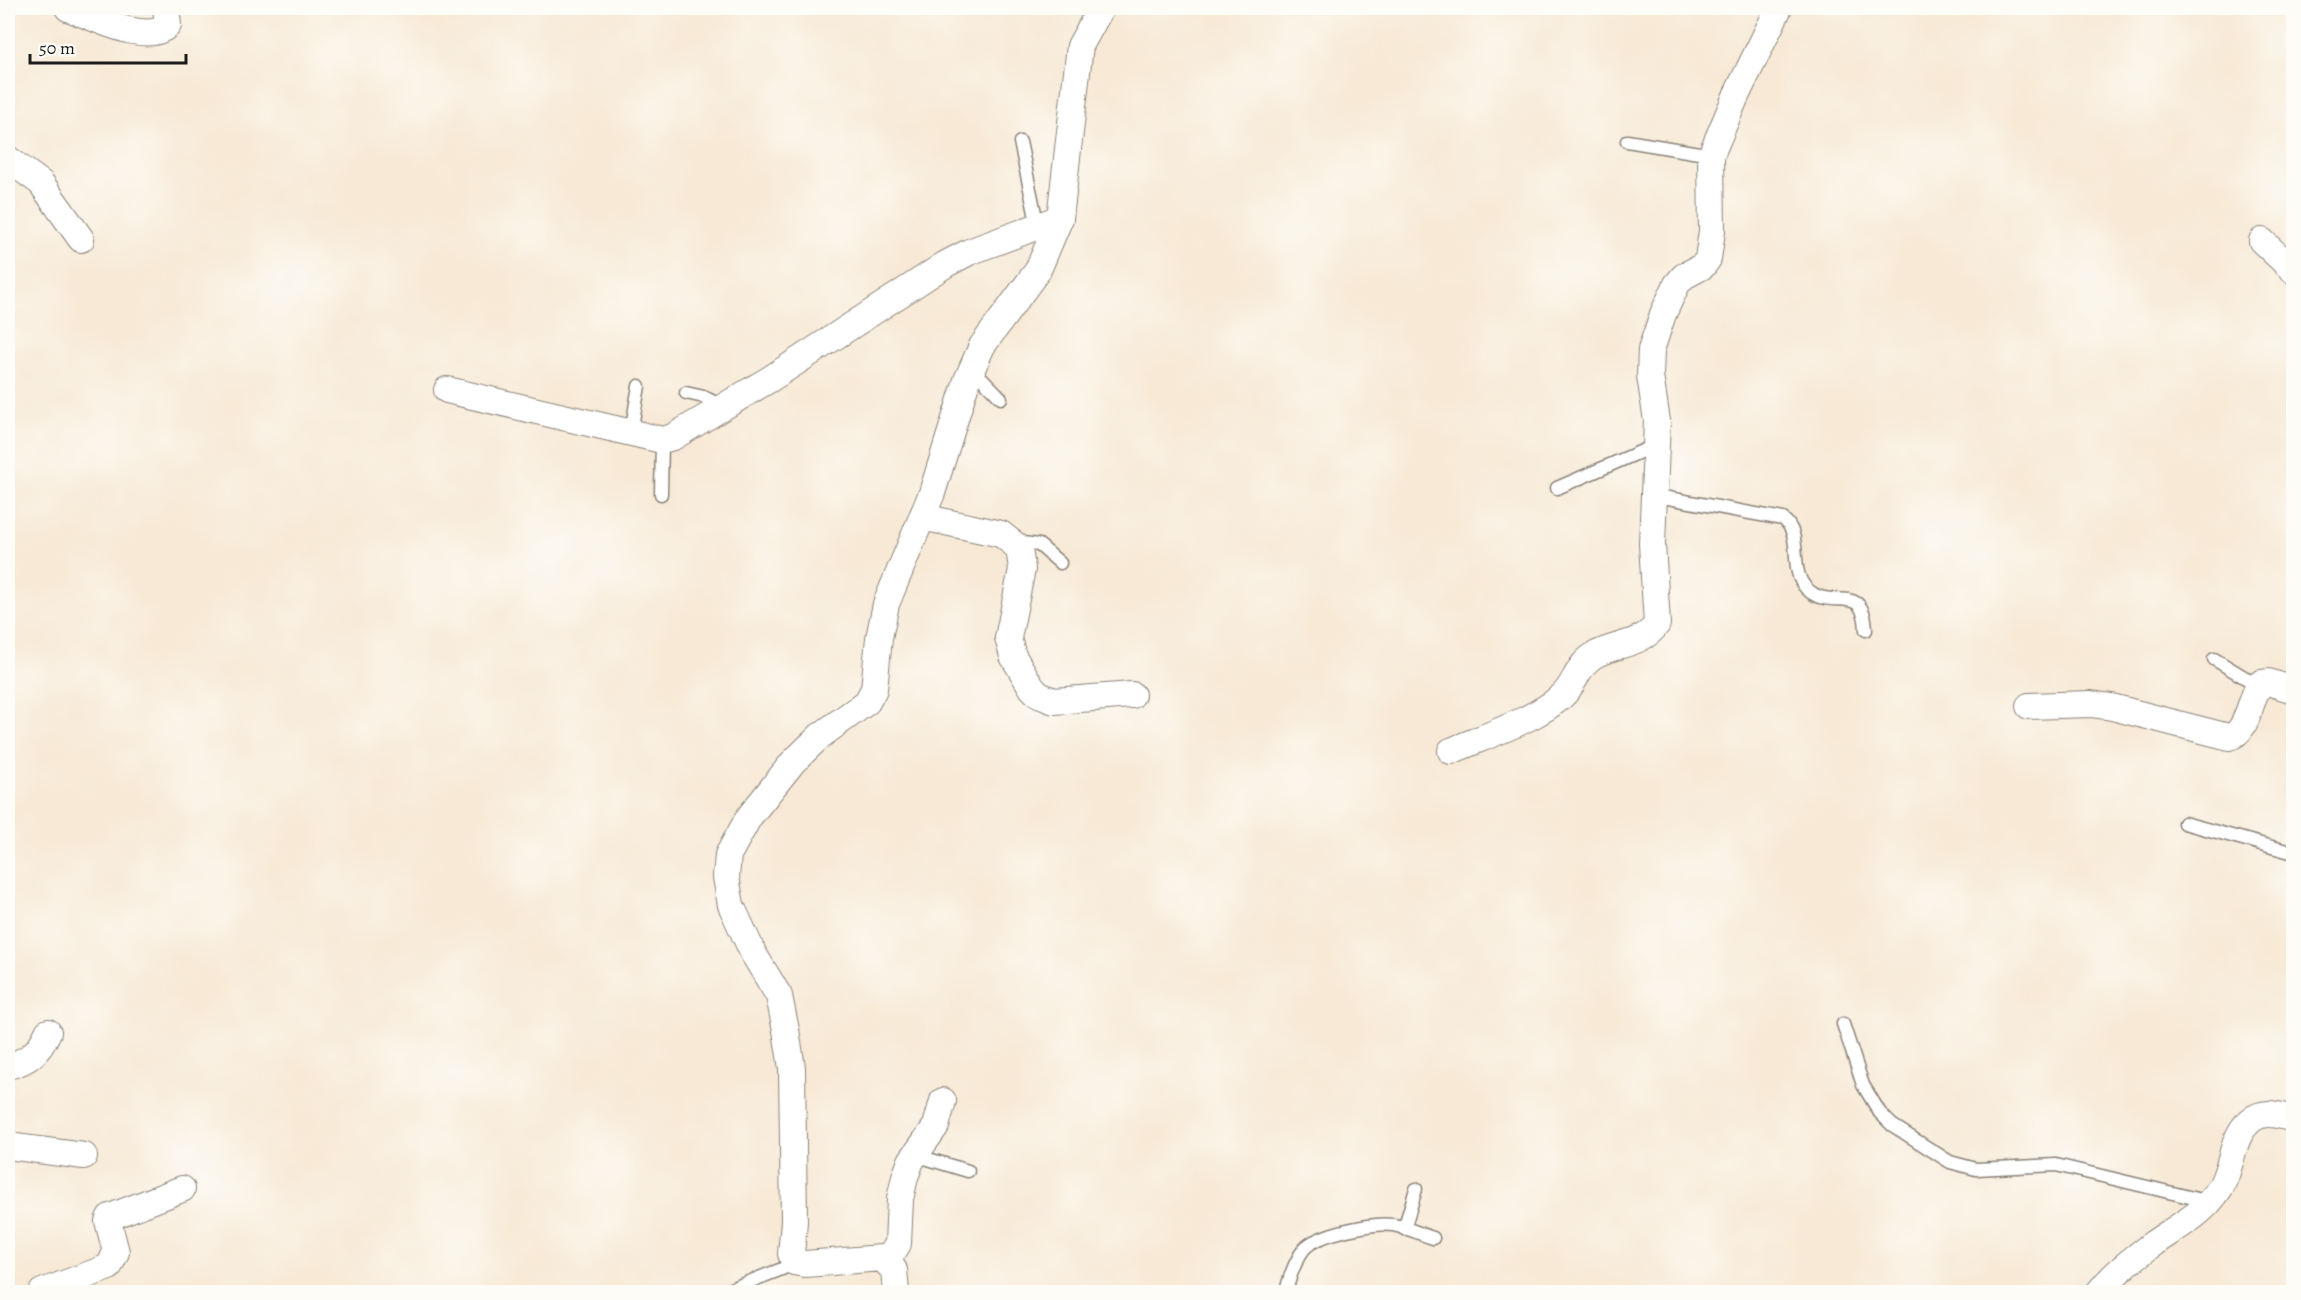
<svg xmlns="http://www.w3.org/2000/svg" width="2301" height="1300" viewBox="0 0 2301 1300" font-family="Alegreya,serif">
<rect width="100%" height="100%" fill="#fdfcf7"/>
<filter id="ink" filterUnits="userSpaceOnUse"><feTurbulence type="fractalNoise" baseFrequency=".0167" numOctaves="2"/><feDisplacementMap in="SourceGraphic" scale="12" xChannelSelector="R" yChannelSelector="G"/><feConvolveMatrix kernelMatrix="1 2 1 2 8 2 1 2 1" color-interpolation-filters="sRGB"/></filter>
<filter id="wash" filterUnits="userSpaceOnUse"><feTurbulence type="fractalNoise" baseFrequency=".008" numOctaves="4" result="noise"/><feDisplacementMap in="SourceGraphic" scale="24" xChannelSelector="R" yChannelSelector="G"/><feGaussianBlur stdDeviation="1.35" result="paint"/><feColorMatrix in="noise" values="0 0 0 0 0 0 0 0 0 0 0 0 0 0 0 0 0 1.4 0 .05"/><feComposite in="paint" operator="in"/></filter>
<g filter="url(#wash)">
<rect width="100%" height="100%" fill="#f7e9d5"/>
</g>
<g filter="url(#ink)">
<g fill="none" stroke-linecap="round" stroke-linejoin="round">
<!-- lane casing -->
<g stroke="#8a8278" stroke-width="15">
<g id="lane">
<path d="M1627,141L1711,155"/>
<path d="M1020,142L1038,227"/>
<path d="M972,368L1001,398"/>
<path d="M686,393L704,397L723,407"/>
<path d="M631,432L639,386"/>
<path d="M1557,488L1656,445"/>
<path d="M661,494L662,440"/>
<path d="M1652,495L1783,519C1804,535 1788,569 1806,588C1831,614 1864,579 1866,630"/>
<path d="M1015,542L1039,545L1060,563"/>
<path d="M2214,659L2259,686"/>
<path d="M2184,823L2294,853"/>
<path d="M1843,1024L1863,1085L1880,1113L1892,1125L1950,1162L1976,1169L2056,1165L2210,1202"/>
<path d="M915,1155L968,1171"/>
<path d="M1404,1229L1416,1189"/>
<path d="M723,1292L782,1269L794,1262"/>
<path d="M1286,1292C1289,1279 1295,1261 1304,1249C1317,1234 1373,1222 1393,1225C1406,1227 1420,1234 1433,1238"/>
</g>
</g>
<!-- street casing -->
<g stroke="#8a8278" stroke-width="28">
<g id="street">
<path d="M68,8C93,17 147,46 168,25L166,8"/>
<path d="M8,159L41,183L81,239"/>
<path d="M2262,241L2294,271"/>
<path d="M447,390L645,436L662,440L673,437L770,379L946,264L969,252L1060,218"/>
<path d="M922,517L1001,534L1019,548L1022,569L1008,638L1013,656L1032,688L1039,695L1054,701L1132,695"/>
<path d="M2029,706L2091,704L2112,707L2229,737C2249,733 2249,697 2261,683L2268,682L2294,690"/>
<path d="M1451,751C1485,736 1535,720 1562,696C1575,685 1577,666 1593,656C1613,644 1643,645 1657,624L1652,544L1657,421L1650,376L1651,350L1663,314L1677,284L1684,276L1703,266L1708,259L1712,231L1711,155L1736,96L1779,8"/>
<path d="M8,1066C29,1061 39,1052 48,1032"/>
<path d="M8,1146L84,1156"/>
<path d="M887,1261L898,1244L900,1199L905,1177L911,1161L936,1126L943,1101"/>
<path d="M42,1292L109,1267L116,1252L108,1221L110,1217L182,1189"/>
<path d="M896,1292L894,1270L882,1258L805,1264L794,1262L791,1254L794,1222L792,1068L786,1030L779,996L753,953L731,905L726,877L728,855L749,817L793,762L820,736L867,702L874,689L879,638L886,604L932,493L967,380L982,346L1038,270L1060,218L1080,46L1101,8"/>
<path d="M2099,1292C2114,1273 2134,1258 2154,1243C2178,1226 2201,1216 2218,1191C2233,1170 2230,1138 2250,1121C2264,1109 2278,1115 2294,1119"/>
</g>
</g>
<!-- lane -->
<use href="#lane" stroke="#fff" stroke-width="12"/>
<!-- street -->
<use href="#street" stroke="#fff" stroke-width="26"/>
</g>
</g>
<!-- margin -->
<rect width="2301" height="1300" fill="none" stroke="#fdfcf7" stroke-width="30"/>
<!-- scale -->
<path d="M30 54v9h156v-9" fill="none" stroke="#1c1c1c" stroke-width="3"/>
<text x="39" y="54" font-size="18" fill="#1c1c1c" stroke="#fdfcf7" stroke-width="4.5" paint-order="stroke">50 m</text>
</svg>
